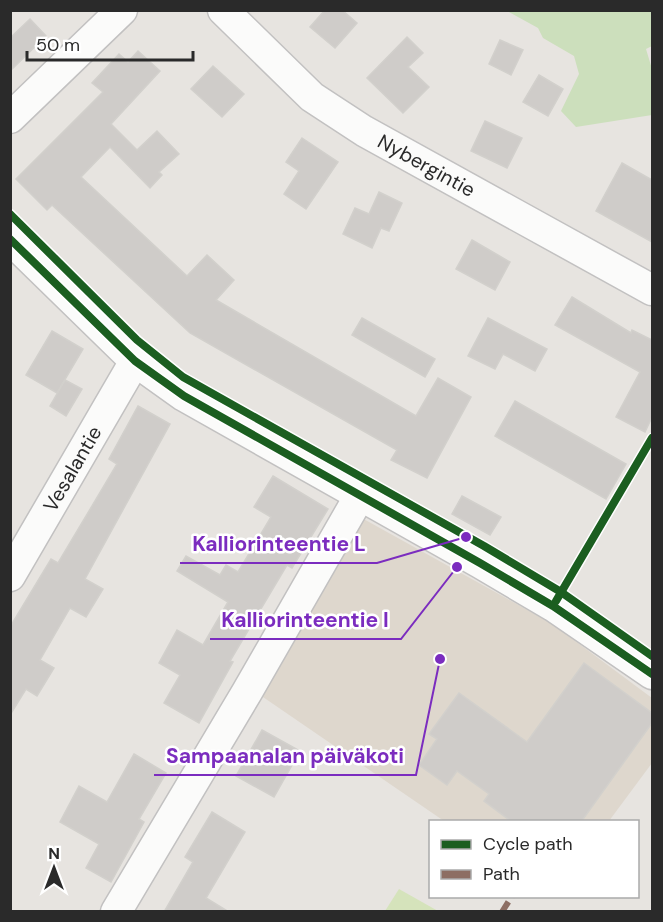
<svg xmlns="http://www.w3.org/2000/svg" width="663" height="922" viewBox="0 0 663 922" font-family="'DM Sans',sans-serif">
<rect width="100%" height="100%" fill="#e7e4e0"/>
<!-- education -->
<path fill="#ded7cd" d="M360,517L551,623L652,698V763L609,821H444L260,695Z"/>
<!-- green -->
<path fill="#ccdfbc" d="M507,11H652V46L646,49L652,69V115L576,127L561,111L579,74L574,56L543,38L538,28Z"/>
<!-- pitch -->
<path fill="#d5e3bb" d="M399,889L438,911H385Z"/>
<!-- building -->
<g fill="#cfccc9" stroke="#d2d0cc" stroke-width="1.5">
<path d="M325,10H342L357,23L335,48L310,27Z"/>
<path d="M30,19L46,36L10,71V38Z"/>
<path d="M407,37L423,53L408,67L429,87L403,113L367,78Z"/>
<path d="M500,40L523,50L511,75L489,64Z"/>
<path d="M138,51L160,71L111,124L137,150L157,131L179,154L159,172L162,175L150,188L110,147L81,177L187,276L207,255L234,280L216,300L416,416L438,378L471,397L427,478L391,460L397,450L190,333L52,205L47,210L16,179L103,92L92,83L119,54L128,62Z"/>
<path d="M213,66L244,94L222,117L191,89Z"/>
<path d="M539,75L563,89L548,116L523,102Z"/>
<path d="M485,121L522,138L507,168L471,151Z"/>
<path d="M302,138L338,162L306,209L284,194L299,171L286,162Z"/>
<path d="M622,163L652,180V242L596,211Z"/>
<path d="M379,192L402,203L389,231L381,228L372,248L343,234L355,208L369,214Z"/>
<path d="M472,240L510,262L495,290L456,269Z"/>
<path d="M572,297L631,333L632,330L652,340V417L645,432L616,417L640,372L555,325Z"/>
<path d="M362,318L435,359L425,377L352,335Z"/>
<path d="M488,318L547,349L535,371L503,354L495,369L468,356Z"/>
<path d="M52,331L83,349L57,393L26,375Z"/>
<path d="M65,380L82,389L66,416L50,406Z"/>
<path d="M515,401L626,464L606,499L495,436Z"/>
<path d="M138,406L170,424L85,579L103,589L86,617L70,608L40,660L54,668L37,696L26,689L10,715V627L51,559L58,563L117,464L109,459Z"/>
<path d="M273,476L328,509L292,568L287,565L230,661L233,662L199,723L164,703L180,675L159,663L177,630L203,645L228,602L177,571L186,556L220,575L226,565L238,572L271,517L254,507Z"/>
<path d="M462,496L501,517L490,535L452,514Z"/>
<path d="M584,663L652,713V723L581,822H512L484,801L489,794L457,771L447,785L419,765L437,739L429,734L459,693L527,742Z"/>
<path d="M262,730L300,751L274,797L236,776Z"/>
<path d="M134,754L166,773L139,819L144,822L111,882L86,868L99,844L60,822L79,786L107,802Z"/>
<path d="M212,812L245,832L206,898L229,912H164L193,862L185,857Z"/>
</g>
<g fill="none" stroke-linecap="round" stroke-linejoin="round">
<!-- minor casing -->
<g stroke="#c2c1c1" stroke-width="33">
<g id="minor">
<path id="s1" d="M223,10L312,97L364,131L652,290"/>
<path d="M10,118L122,10"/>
<path d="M10,239L135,361L184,396L480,563L553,606L652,674"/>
<path id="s2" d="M10,576L135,361"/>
<path d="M116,912L247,692L359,497"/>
</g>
</g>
<!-- minor -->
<use href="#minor" stroke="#fbfbfa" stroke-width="30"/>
<!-- quiet -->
<path stroke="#8d6e63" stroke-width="6" stroke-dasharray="12 6" stroke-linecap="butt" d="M502,912L512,896"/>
<!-- cycleway casing -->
<g stroke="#fff" stroke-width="11">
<g id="cycleway">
<path d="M10,214L137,340L183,377L484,546L561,592L652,656"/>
<path d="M10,239L135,361L184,396L480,563L553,606L652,674"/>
<path d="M556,601L652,438"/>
</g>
</g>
<!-- cycleway -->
<use href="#cycleway" stroke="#1b5e20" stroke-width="8"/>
</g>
<g text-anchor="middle" stroke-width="5" stroke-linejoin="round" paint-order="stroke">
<!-- street labels -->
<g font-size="20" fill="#2a2a2a" stroke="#fff">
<text dy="7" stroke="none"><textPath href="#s1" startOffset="258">Nybergintie</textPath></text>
<text dy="7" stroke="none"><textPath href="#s2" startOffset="124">Vesalantie</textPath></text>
</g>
</g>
<!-- callouts -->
<path fill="none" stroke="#7b2cbf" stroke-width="2" d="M466 537L377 563H180M457 567L401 639H210M440 659L416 775H154"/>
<g fill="#7b2cbf" stroke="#fff" stroke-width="2">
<circle cx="466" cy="537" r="6"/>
<circle cx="457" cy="567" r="6"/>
<circle cx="440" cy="659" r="6"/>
</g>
<g font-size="21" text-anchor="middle" font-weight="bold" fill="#7b2cbf" stroke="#fff" stroke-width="5" stroke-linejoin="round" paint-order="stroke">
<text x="279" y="551">Kalliorinteentie L</text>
<text x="305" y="627">Kalliorinteentie I</text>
<text x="285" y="763">Sampaanalan päiväkoti</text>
</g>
<!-- border -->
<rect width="663" height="922" fill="none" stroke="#2a2a2a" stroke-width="24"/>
<!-- legend -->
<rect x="429" y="820" width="210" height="78" fill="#ffffff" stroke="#aaaaaa" stroke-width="1.5"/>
<rect x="441" y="840" width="30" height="9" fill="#1b5e20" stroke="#aaaaaa" stroke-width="1.5"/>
<text x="483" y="850" font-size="18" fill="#2a2a2a">Cycle path</text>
<rect x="441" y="870" width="30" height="9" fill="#8d6e63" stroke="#aaaaaa" stroke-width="1.5"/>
<text x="483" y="880" font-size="18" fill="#2a2a2a">Path</text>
<!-- north arrow -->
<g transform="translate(54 868)" stroke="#ffffff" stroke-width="4.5" paint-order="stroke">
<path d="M0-4.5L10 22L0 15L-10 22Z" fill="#2a2a2a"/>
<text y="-9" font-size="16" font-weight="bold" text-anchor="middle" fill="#2a2a2a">N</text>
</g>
<!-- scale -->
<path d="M27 51v9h166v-9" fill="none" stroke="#2a2a2a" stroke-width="3"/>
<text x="36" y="51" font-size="18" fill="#2a2a2a" stroke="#ffffff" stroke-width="4.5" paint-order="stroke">50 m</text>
</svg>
